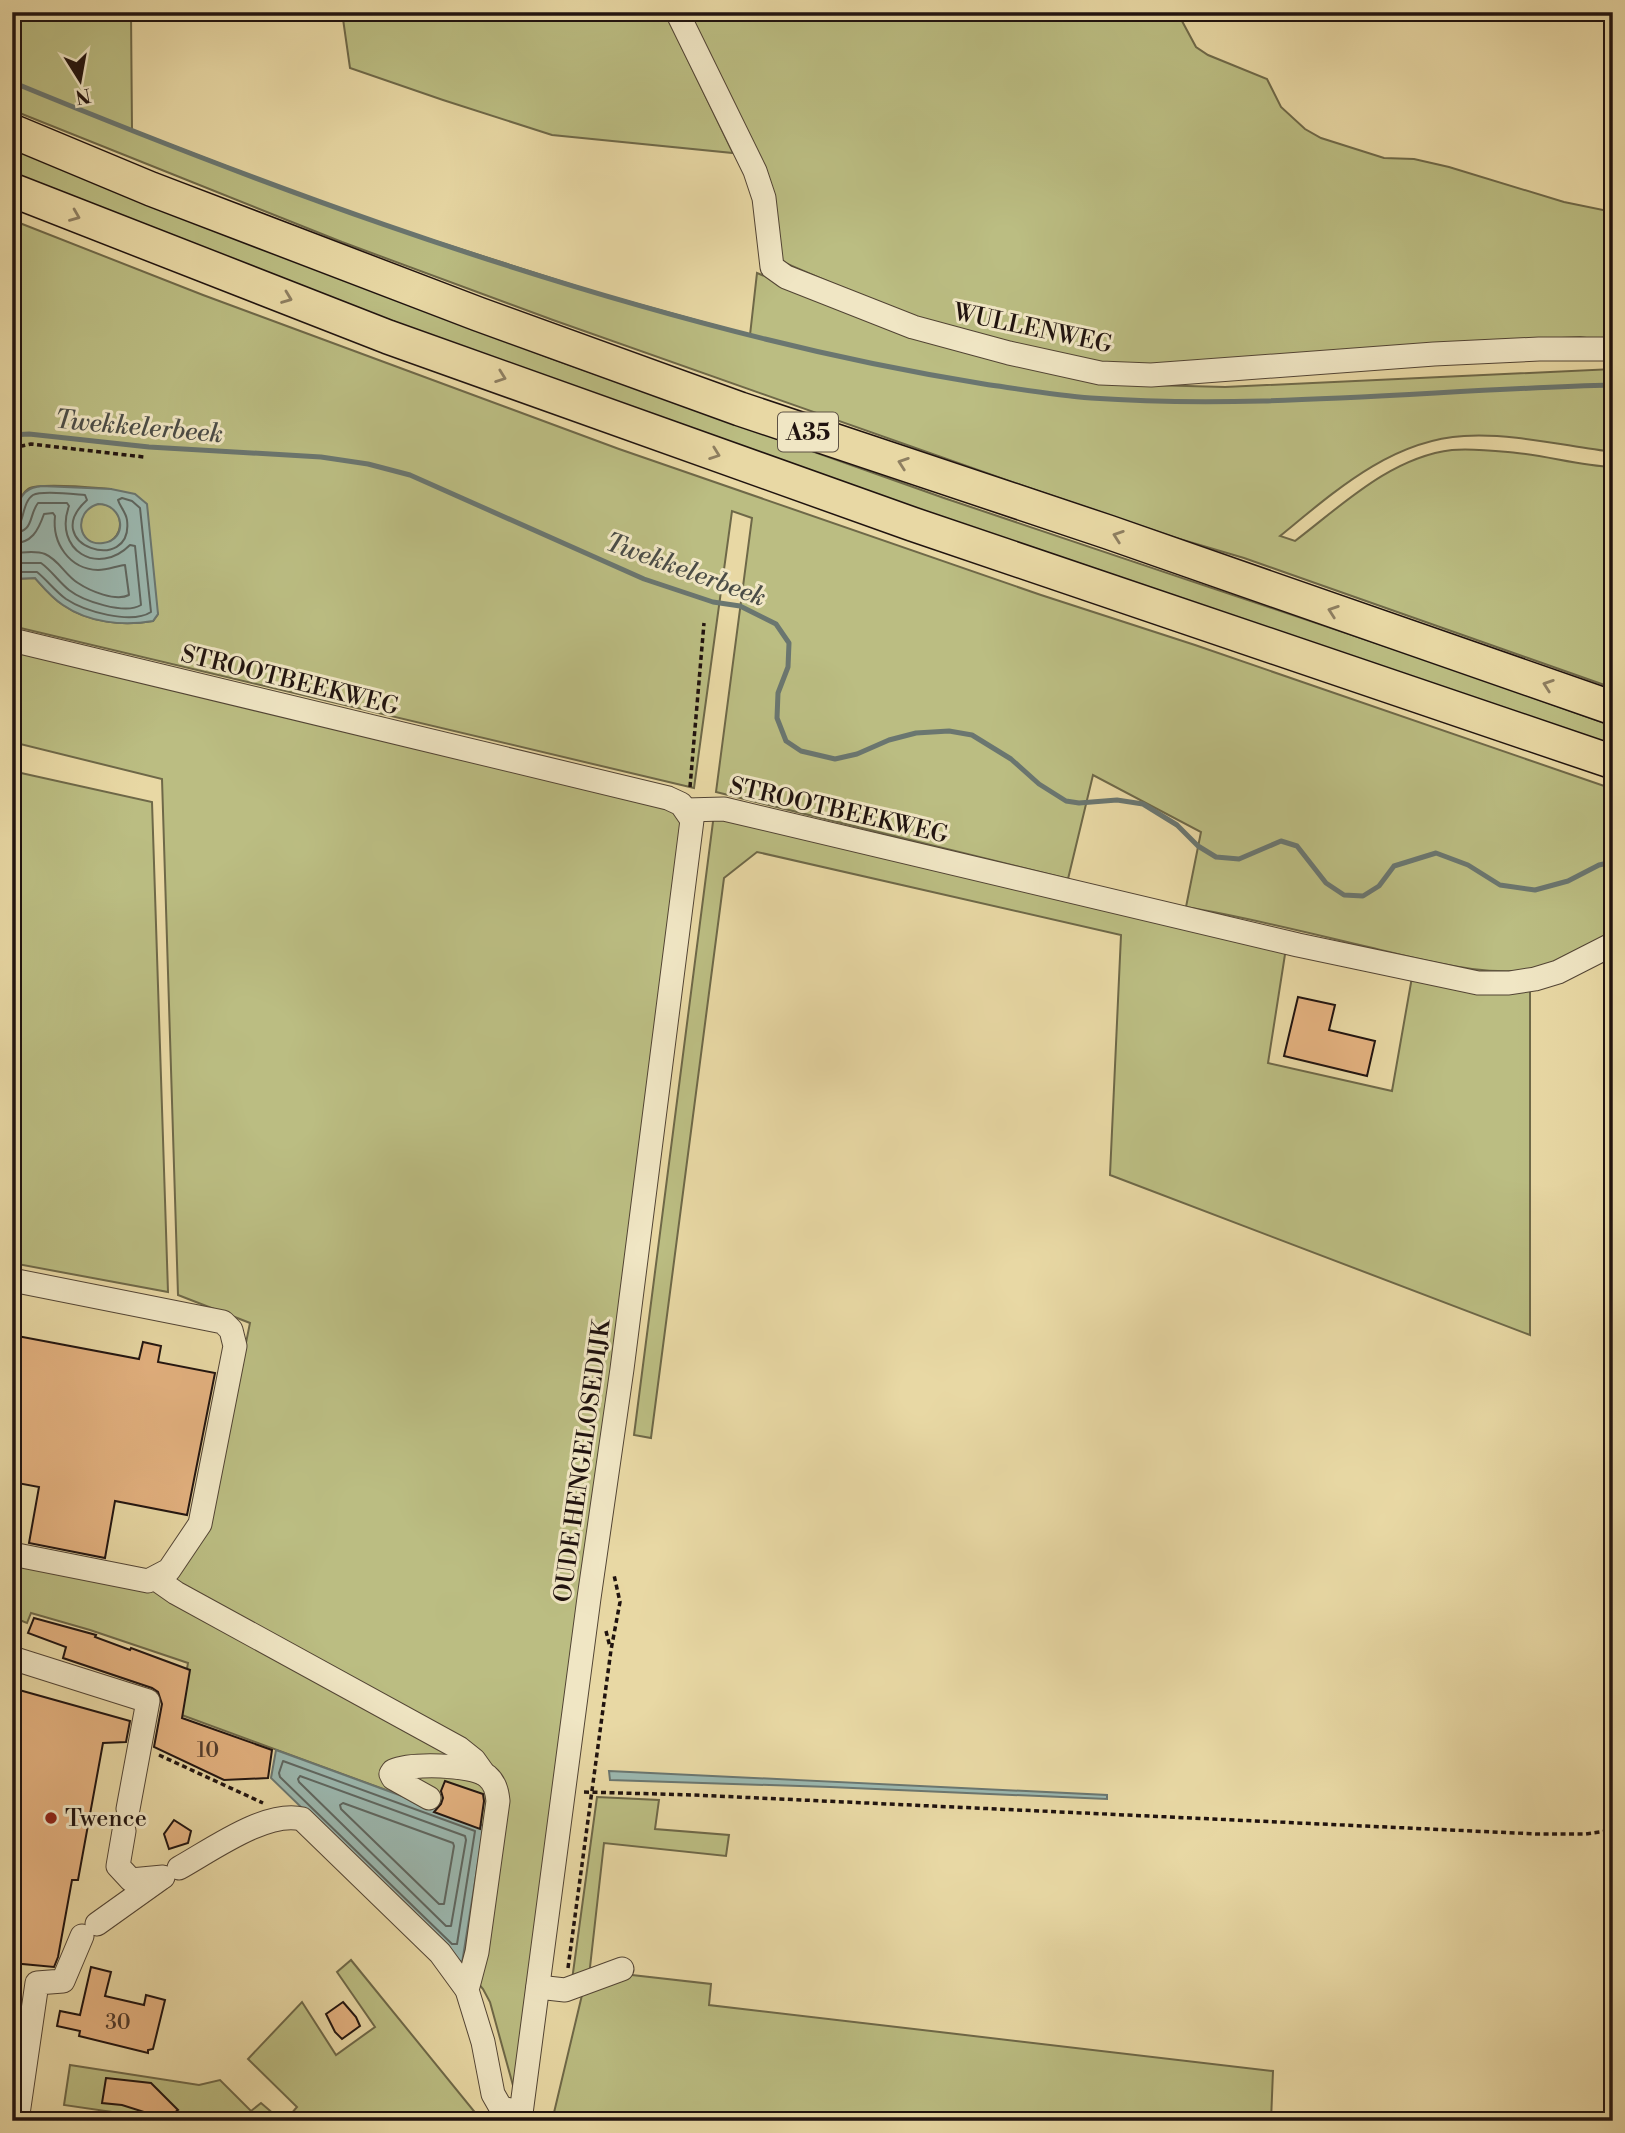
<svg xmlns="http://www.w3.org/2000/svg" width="1625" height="2133" viewBox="0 0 1625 2133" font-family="'Libre Bodoni',serif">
<rect width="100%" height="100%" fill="#e8d8a4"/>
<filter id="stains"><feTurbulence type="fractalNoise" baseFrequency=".00286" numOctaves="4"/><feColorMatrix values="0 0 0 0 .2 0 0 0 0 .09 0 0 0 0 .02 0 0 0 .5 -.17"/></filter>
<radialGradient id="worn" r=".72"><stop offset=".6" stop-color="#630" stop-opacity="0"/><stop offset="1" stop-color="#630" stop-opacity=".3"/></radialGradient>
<!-- green -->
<g fill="#bbbd82" stroke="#6e6848" stroke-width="2">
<path d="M12,12H131L132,130L301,195L376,222L598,293L750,335L757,273L832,303L1149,385L1225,387L1613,369V452C1564,446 1514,433 1464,436C1391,440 1334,492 1280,536L1295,541C1341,506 1391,457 1452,450C1473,448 1496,451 1517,453C1549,456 1580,466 1613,467V688L1244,558L1176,538L1012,482L553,320L342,242L12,110Z"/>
<path d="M342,12H665L733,153L552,135L443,100L350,68Z"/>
<path d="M689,12H1188L1182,21L1196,47L1208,55L1267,79L1281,107L1305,129L1321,138L1384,158L1414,159L1449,167L1564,202L1613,212V342L1580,337L1506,341L1205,367L1094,363L956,332L843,288L778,260Z"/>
<path d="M12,149L550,358L944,498L1441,665L1613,726V756L780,470L12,177Z"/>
<path d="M12,220L203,295L619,449L1041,595L1195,645L1613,789V937C1594,946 1574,959 1555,965C1494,982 1424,960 1364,946C1305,932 1246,917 1186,907L1201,832L1093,775L1068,879L716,792L752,518L732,511L694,788L12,626V579L35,578C43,587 52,598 63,605C89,623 123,626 153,621L158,614L111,489C96,488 39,482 28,489C17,497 15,518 12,530Z"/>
<circle cx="100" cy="524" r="20"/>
<path d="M12,650L662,805L682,818L517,2100L490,2002L483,1989L462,1963L484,1826L179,1714L188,1663L90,1630L31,1613L27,1623L12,1617V1563L150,1590L218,1481L250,1323L178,1295L162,779L12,742Z"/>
<path d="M12,771L152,802L168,1292L12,1263Z"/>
<path d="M714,814L1286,948L1268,1063L1392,1091L1412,977L1530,990V1335L1110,1175L1121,935L757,852L724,878L651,1438L634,1435Z"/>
<path d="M597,1797L659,1800L655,1829L729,1835L726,1856L604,1843L589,1976L572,1980Z"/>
<path d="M351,1960L482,2121H285L297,2107L248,2059L302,2002L336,2055L375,2027L337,1972Z"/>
<path d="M623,1974L711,1984L709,2005L1273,2071L1271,2121H552L582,1995Z"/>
<path d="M70,2065L199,2085L220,2080L251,2111L261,2103L282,2121H174L64,2105Z"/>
</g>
<!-- water -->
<g fill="#9bb8b0" stroke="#6a7670" stroke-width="2" fill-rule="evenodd">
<path d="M41,486L111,489L135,494L147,504L158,614L153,621C123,626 89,623 63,605C52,598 43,587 35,578L12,579C12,557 8,499 30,489C34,487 38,487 41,486ZM98,504C124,504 129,540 103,543C78,547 72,512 98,504Z"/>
<path d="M276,1750L484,1826L462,1963L271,1778Z"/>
<path d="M609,1771L1107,1795V1799L830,1787L610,1780Z"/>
</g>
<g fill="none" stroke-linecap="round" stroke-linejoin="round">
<!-- shore -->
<g stroke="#5e6660" stroke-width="2">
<path d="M12,524L21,521C24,513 25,500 33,495C42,490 73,494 85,495L87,500C37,545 134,576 127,520C126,512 120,507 118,500L122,498L132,501L140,508L151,612C131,625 84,611 66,599C55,591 47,580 37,572H12"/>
<path d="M12,533C35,532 28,516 38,503H67L69,506C53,550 98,577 130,545L135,546L141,605C125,615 83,601 69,590C59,582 51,570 41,563H12"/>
<path d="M12,544C32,543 38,531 44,514L53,513L55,516C52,543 69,569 98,570C108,570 116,566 125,565L129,595C116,602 90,591 78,583C65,575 59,560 45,554C35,550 23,553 12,553"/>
<path d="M283,1761L475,1831L457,1944H452L280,1777L279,1773Z"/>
<path d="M300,1776L465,1836L466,1840L451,1926H446L299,1782L298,1779Z"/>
<path d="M343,1803L453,1843L454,1846L444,1904H439L341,1809L340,1805Z"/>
</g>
<!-- stream -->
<g stroke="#6a7670" stroke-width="5">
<path d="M12,82C257,183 507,275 765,339C837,357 910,372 984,384C1019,389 1055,395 1091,398C1265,410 1439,389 1613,385"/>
<path d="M12,435L29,434L149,447L321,457L368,464L410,475L644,579L713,602L740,606L776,624L789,643L788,667L778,693L777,718L786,741L801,751L835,759L857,754L889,740L916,733L949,731L972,735L1011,759L1039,784L1066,801L1079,803L1117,800L1143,804L1177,825L1198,846L1216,857L1239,859L1281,841L1297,846L1326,883L1344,895L1363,896L1379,886L1394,866L1436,853L1468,865L1500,885L1535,890L1568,881L1599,865L1613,862"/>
</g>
</g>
<!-- building -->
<g fill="#e4b280" stroke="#20130f" stroke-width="2">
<path d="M1298,997L1335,1005L1329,1030L1375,1041L1367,1076L1284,1056Z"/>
<path d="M12,1335L139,1359L143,1342L161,1346L158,1362L215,1373L187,1515L115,1501L105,1558L29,1543L39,1487L12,1482Z"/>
<path d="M34,1618L96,1635L95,1637L130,1650L131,1648L190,1670L182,1718L272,1750L268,1778L224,1780L154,1747L162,1704L158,1692L152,1688L63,1658L66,1647L28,1633Z"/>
<path d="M12,1688L130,1721L126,1742L103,1743L78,1880H72L58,1957L54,1967L12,1963Z"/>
<path d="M445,1781L483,1794L484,1801L480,1829L434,1812L441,1804L443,1798L441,1791Z"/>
<path d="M174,1820L191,1831L188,1843L169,1849L164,1834Z"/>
<path d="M91,1967L111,1972L105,1996L144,2005L146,1995L165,2000L153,2049L148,2050V2053L79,2036L80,2031L57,2026L60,2011L80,2015Z"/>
<path d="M343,2002L356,2017L360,2026L342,2039L335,2032L326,2014Z"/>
<path d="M106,2078L151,2083L178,2110L166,2119L122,2105L102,2103Z"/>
</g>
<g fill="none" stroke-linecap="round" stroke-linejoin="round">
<!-- minor casing -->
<g stroke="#524434" stroke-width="25">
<g id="minor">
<path d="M677,12L755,171L764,198L772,267L786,277L913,327L1009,353L1100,373L1151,375L1434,354L1539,349H1613"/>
<path d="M12,640L668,798L681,804L692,820L622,1369L589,1598L520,2121"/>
<path d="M686,810L724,809L1298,945L1478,983H1509L1535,979L1558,972L1613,944"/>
<path d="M12,1280L223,1322L231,1330L235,1346L200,1524L169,1570L148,1581L12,1554"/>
<path d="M156,1579L176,1593L459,1748L474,1760L484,1774"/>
<path d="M12,1658L148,1701L128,1809"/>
<path d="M429,1798L393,1778L391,1774L393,1771C411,1763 471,1764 487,1776C495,1783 497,1791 498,1801L477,1952L467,1990"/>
<path d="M124,1831L118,1866L131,1880L163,1877"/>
<path d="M179,1868C210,1851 266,1810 302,1819L440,1953L467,1990L483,2042L493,2094L501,2108L521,2112"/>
<path d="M97,1924L160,1879"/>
<path d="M538,1987L565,1990L622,1969"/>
<path d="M17,2121L37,1983L63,1981L82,1936"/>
</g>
</g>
<!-- highway casing -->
<g stroke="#20130f" stroke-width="36">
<g id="highway">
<path d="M12,131L151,189L478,314L740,409L1108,532L1613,708"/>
<path d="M12,190L388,337L912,524L1613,762"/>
</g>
</g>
<!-- path -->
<g stroke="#20130f" stroke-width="3.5" stroke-dasharray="5 3.5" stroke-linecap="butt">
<path d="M12,448L31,444L144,457"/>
<path d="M690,787L704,623"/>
<path d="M606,1631L610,1647"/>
<path d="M159,1755L263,1803"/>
<path d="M584,1792L694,1795L1537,1834H1586L1613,1830"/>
<path d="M568,1968L611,1650L620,1602L614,1575"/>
</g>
<!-- minor -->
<use href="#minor" stroke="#f0e6c4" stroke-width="23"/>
<!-- highway -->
<use href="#highway" stroke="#e8d8a4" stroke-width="33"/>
</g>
<!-- one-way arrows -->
<defs><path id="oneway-chevron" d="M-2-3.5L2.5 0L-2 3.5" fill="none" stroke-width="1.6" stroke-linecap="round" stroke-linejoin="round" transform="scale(1.75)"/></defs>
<g stroke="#8e7f61">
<use href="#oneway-chevron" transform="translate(75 216) rotate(22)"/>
<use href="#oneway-chevron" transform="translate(287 298) rotate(21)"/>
<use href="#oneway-chevron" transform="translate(501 377) rotate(20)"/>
<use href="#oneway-chevron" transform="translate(715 454) rotate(20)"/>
<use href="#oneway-chevron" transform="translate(903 463) rotate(-161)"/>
<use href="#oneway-chevron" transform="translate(1118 536) rotate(-161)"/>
<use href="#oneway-chevron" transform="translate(1333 611) rotate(-161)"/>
<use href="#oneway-chevron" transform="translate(1548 685) rotate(-161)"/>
</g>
<!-- markers -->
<circle fill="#8f2418" stroke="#f0e6c4" stroke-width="2.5" cx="51" cy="1818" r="7"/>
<g text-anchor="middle" stroke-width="6" stroke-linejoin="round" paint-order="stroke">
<!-- number labels -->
<g font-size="21" fill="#513b2b">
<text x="208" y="1757">10</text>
<text x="118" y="2029">30</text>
</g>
<!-- shield labels -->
<rect fill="#f0e6c4" stroke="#5e5245" stroke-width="2" x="778" y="412.5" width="60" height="39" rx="5"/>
<g font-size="23" font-weight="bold" fill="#20130f">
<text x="808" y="440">A35</text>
</g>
<!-- street labels -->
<g font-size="24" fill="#20130f" stroke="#f0e6c4">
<text transform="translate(1033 328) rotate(12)" y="8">WULLENWEG</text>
<text transform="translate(290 680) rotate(14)" y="8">STROOTBEEKWEG</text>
<text transform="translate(839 810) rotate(13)" y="8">STROOTBEEKWEG</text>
<text transform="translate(582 1461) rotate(-82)" y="8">OUDE HENGELOSEDIJK</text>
</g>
<!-- poi labels -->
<g font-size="24" fill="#20130f" stroke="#f0e6c4" text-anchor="start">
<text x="65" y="1826">Twence</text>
</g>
<!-- water labels -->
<g font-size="26" font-style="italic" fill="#4b4d47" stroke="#f0e6c4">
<text transform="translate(139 426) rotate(5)" y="9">Twekkelerbeek</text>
<text transform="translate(686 569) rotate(20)" y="9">Twekkelerbeek</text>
</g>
</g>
<!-- margin -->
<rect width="1625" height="2133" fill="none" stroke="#e8d8a4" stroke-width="42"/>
<rect x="14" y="14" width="1597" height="2105" fill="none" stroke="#20130f" stroke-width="3.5"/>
<rect x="21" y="21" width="1583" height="2091" fill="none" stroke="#20130f" stroke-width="2"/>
<!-- north arrow -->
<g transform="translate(80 80) rotate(169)" stroke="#f0e6c4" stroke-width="5" paint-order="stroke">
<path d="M0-5L12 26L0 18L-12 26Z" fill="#20130f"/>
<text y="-10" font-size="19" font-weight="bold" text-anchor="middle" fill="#20130f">N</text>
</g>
<rect width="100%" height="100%" filter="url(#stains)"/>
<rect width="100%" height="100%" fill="url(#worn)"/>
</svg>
